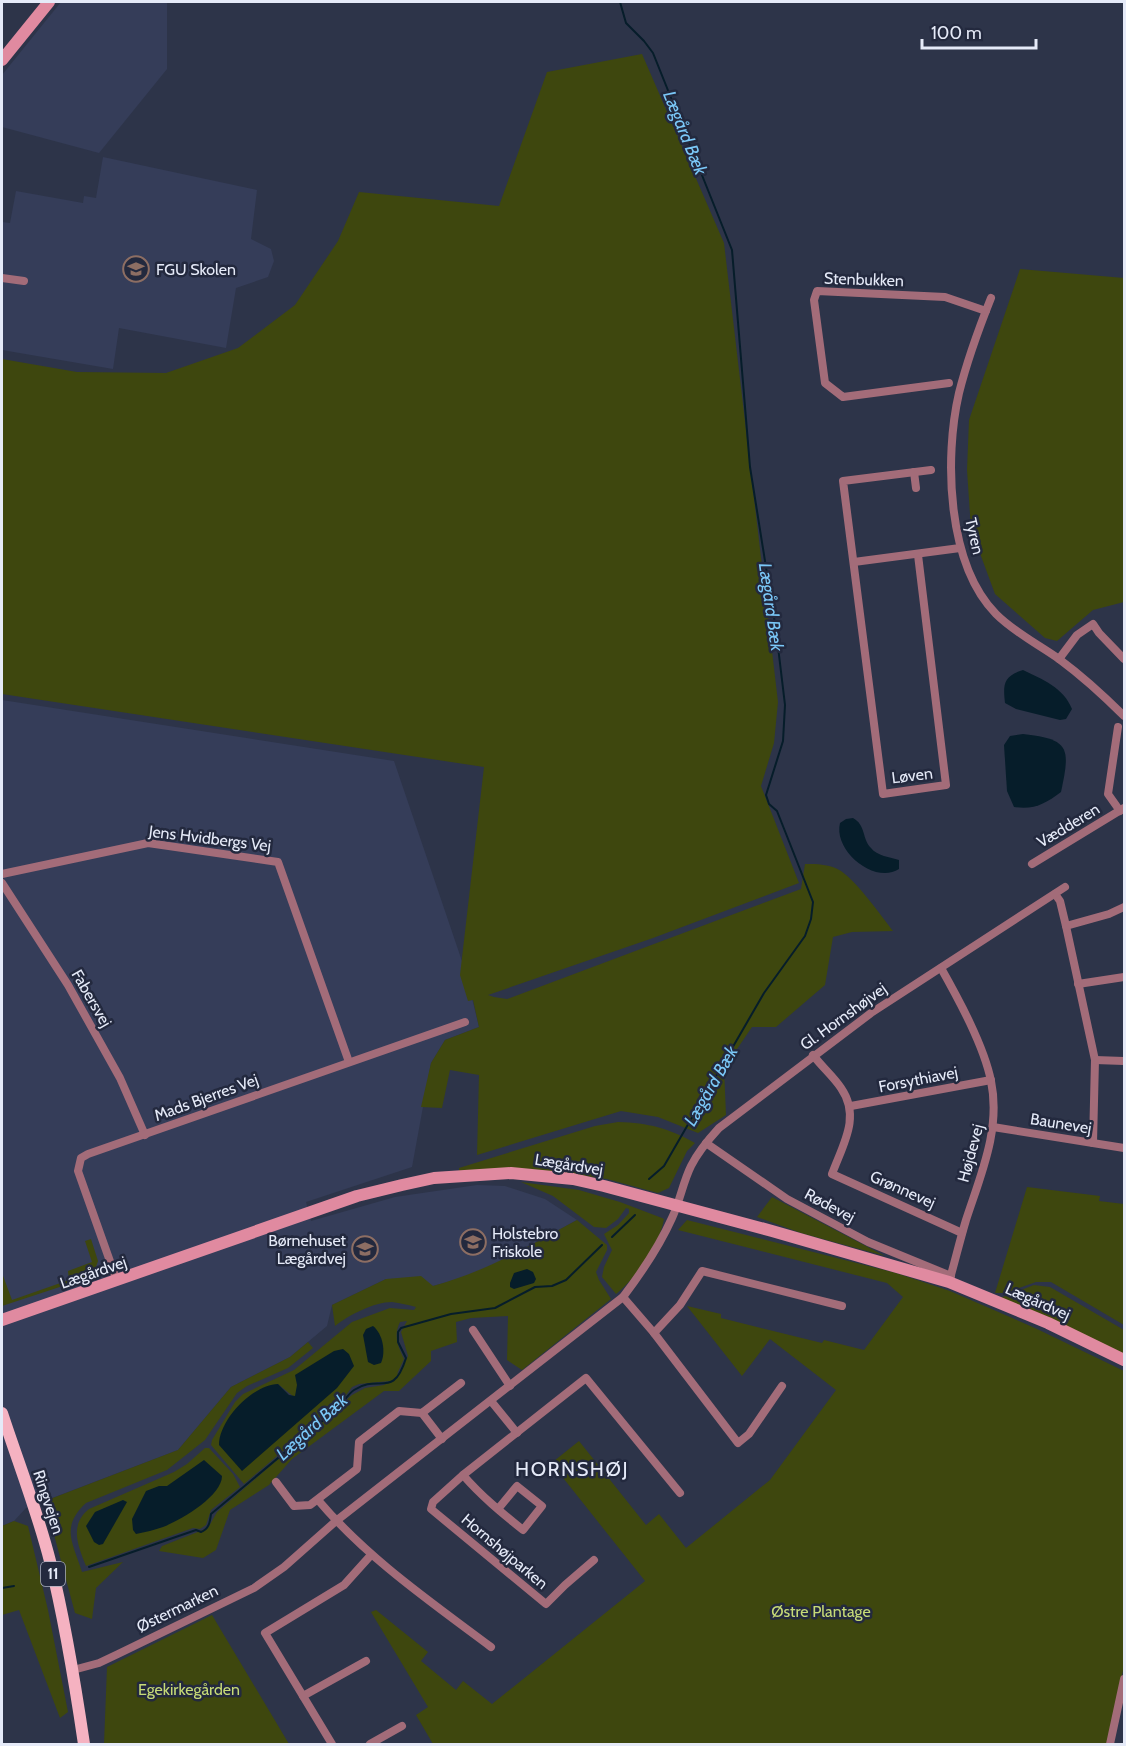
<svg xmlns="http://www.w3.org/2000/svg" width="1126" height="1746" viewBox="0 0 1126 1746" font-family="Cabin,sans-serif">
<rect width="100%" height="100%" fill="#2d3449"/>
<!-- built -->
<g fill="#353d59">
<path d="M61,2H167V69L99,153L2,127V75Z"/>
<path d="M103,157L257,190L251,239L271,249L274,261L268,277L236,288L226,348L119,328L113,369L2,350V222L10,223L16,191L83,203L84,196L96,198Z"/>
<path d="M2,700L394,761L465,970L479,1027L445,1040L431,1063L412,1167L306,1202L311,1221L395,1197L477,1185L505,1186L545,1199L577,1220L496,1264L465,1277L433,1286L386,1279L332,1305L327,1326L290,1357L231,1387L178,1450L26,1508L14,1521L2,1526Z"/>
</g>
<!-- green -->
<g fill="#3e470e" fill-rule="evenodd">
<path d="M642,54L724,243L778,702L774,743L761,786L799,883L653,938L488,995L494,997L507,999L801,889L805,864C816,864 831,864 841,871C858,883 880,914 893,931L852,932L833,937L825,985L776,1027H752L724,1068L726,1115L698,1133L658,1117L621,1111L477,1155L479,1075L450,1070L442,1108L421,1107L431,1063L445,1040L479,1027L473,1000L468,1001L460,975L484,767L2,694V359L77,372L166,373L238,348L295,305L338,241L359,192L499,206L547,72Z"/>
<path d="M1020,269L1124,278V602L1093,610L1057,641L1045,638L995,594L971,529L967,470L969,420Z"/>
<path d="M618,1122C649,1123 668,1128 695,1143L687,1151L669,1188L658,1193L607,1179L564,1173L459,1171V1168L595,1126Z"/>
<path d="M521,1182L579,1190L620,1202L662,1218L664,1219C660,1244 635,1279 616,1294L602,1277L604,1267L612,1250L604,1234L618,1225L629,1213V1209L626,1208L618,1219L606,1228L594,1227L553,1196Z"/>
<path d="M1027,1187L1100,1196L1099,1201L1124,1204V1325L1051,1282H1036L1005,1293H995Z"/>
<path d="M772,1197L885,1256L801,1233L757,1217Z"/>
<path d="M577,1220L607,1245V1250L596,1272L599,1280L611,1299L522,1370L507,1360L508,1316L471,1318L456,1322L457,1342L431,1351V1361L399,1391H384L292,1459L269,1485L230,1510L216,1550L203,1558L159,1551L162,1546L208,1528L217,1512L352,1395L365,1388L384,1385L390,1381L359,1384L352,1387L337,1407L320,1417L309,1429L244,1484L211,1445L212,1440L235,1402L243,1394L294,1370L352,1322L390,1308L414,1310L416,1307C409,1305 400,1303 392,1302C374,1302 349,1315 335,1326L332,1305L386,1279L421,1276L433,1286C487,1271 529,1246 577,1220ZM407,1321L401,1332L408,1356L401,1371L397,1374L404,1359C398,1346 393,1336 400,1322ZM278,1384L294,1397L297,1395V1385L337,1388L219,1438Z"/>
<path d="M687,1220L896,1273L950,1291L1035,1328L1124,1371V1666L1107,1744H433L416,1715L428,1707L371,1612L376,1610L428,1652L421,1661L456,1690L463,1681L492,1704L645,1581L560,1474L549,1465L579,1441L646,1525L659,1514L686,1548L770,1480L836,1390L770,1339L742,1376L687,1306L721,1314V1318L822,1343L824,1340L864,1350L903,1297L887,1283L678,1230Z"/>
<path d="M91,1239L98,1261L93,1276L2,1306V1273L12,1300L69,1280L68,1271L92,1262L85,1241Z"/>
<path d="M1034,1285L1050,1287L1124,1330V1355L1000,1298Z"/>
<path d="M308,1342L313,1348L288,1368L247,1386L237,1393L205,1440L167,1470L86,1503C60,1527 73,1543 82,1572L123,1562L96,1588L92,1619L75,1613L45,1501L178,1450L231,1387L290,1357Z"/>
<path d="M205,1448H209L233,1474L240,1487L211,1510L206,1525L200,1529L193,1528L86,1566C78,1546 69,1525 89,1509L174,1472L187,1464Z"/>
<path d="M14,1521L28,1526L48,1610L68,1712L60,1718L19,1610L2,1615V1526Z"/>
<path d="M212,1615L289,1744H104L107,1667Z"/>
</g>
<!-- water -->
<g fill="#061d2a">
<path d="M1023,670C1042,679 1064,688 1072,709L1066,719L1060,720L1016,709L1005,703C1003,685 1003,676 1023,670Z"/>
<path d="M1023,734C1071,739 1070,749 1061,792C1045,804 1034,810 1014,807L1007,791L1004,745L1010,736Z"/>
<path d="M853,818C866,825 862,839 871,848C877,856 890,857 899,860V869C875,885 833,851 840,823L846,819Z"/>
<path d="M527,1269L533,1272L536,1279L534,1283L514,1289L510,1287V1283L514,1273Z"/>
<path d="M373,1326C383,1334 386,1352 381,1363L374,1365L368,1362L363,1335L366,1329Z"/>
<path d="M343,1349L349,1354L354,1366L337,1388L242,1471L219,1445C219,1420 252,1385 278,1384L289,1395L295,1396L297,1385L295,1375L334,1351Z"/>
<path d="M204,1460L222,1476C222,1496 181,1520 163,1527C155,1530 145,1532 136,1534L133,1530L132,1519L146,1491L159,1486H167Z"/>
<path d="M123,1500L127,1502L103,1544L99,1545L94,1542L86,1526L95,1512Z"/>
</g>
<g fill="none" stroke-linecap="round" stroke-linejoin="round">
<!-- stream -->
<g stroke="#061d2a" stroke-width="2">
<path d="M620,2L626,23L644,41L653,53L732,250L750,467L776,630L785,705L783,741L766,795L769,804L777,811L813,902L811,919L805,936L764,993L664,1166L649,1179"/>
<path d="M612,1237L635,1215"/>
<path d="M89,1567L196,1530L201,1532C209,1529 210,1522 211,1514L338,1408C343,1403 348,1394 354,1390C379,1373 393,1400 406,1358L398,1342V1332L401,1328L451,1314L495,1308L535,1287L552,1286L566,1280L602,1245"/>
<path d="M2,1588L14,1586"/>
</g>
<!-- street -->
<g stroke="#a36c79" stroke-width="8">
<path d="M2,278L24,281"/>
<path d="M991,298C979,328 967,361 959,393C944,458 947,564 996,614C1015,633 1038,644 1059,659C1082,676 1104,696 1124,716"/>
<path d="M949,383L843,397L825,383L814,300L817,291L945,297L986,311"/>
<path d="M914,472L916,488"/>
<path d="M918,555L946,785L883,794L843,481L931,470"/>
<path d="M854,562L960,548"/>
<path d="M1059,659L1077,635L1093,624L1099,633L1124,659"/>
<path d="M1118,727L1108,794L1120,811"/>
<path d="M1032,864L1124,808"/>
<path d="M2,874L148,843L278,862L349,1062"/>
<path d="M2,883L68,985L120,1078L145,1135"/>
<path d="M1055,894L1060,901L1066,926L1095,1060L1093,1143"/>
<path d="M1066,926L1109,914L1124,907"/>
<path d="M941,968C959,1000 984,1046 991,1081C1001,1129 981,1174 966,1220C960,1240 955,1261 949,1282"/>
<path d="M1078,984L1124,977"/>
<path d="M813,1055C822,1067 833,1076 841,1088C861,1117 843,1144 832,1174L962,1233"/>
<path d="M1095,1060L1124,1061"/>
<path d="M851,1106L991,1080"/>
<path d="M993,1127L1124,1148"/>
<path d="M706,1143L787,1199L868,1242L951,1276"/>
<path d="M117,1281L78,1171L81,1158L88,1154L465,1022"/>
<path d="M623,1297L654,1333L738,1443L749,1434L782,1386"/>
<path d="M473,1330L510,1386"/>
<path d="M654,1333L680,1305L702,1271L842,1306"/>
<path d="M491,1401L517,1433"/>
<path d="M422,1413L442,1439"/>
<path d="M463,1475C481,1496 502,1513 523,1530L542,1506L517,1486L498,1509"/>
<path d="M276,1482L294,1506L310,1505L357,1469L359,1442L399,1411L422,1413L461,1383"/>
<path d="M318,1500C367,1558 431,1602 491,1647"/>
<path d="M594,1560L565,1585L546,1604L431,1509L433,1502L463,1475L586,1378L680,1493"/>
<path d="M73,1670L99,1663L118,1654L254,1588L284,1567L336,1521L623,1297C642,1272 659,1247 672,1218C680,1201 683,1182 691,1166C698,1152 708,1140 719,1128L871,1013L1065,887"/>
<path d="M303,1696L366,1661"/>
<path d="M332,1744L265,1633L344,1585L371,1555"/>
<path d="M370,1744L402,1726"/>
<path d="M1110,1744L1124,1679"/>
</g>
<!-- secondary -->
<g stroke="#e08aa0" stroke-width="12">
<path d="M2,60L49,2"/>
<path d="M2,1320L357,1196L402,1185L434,1178L511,1173L573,1179L604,1186L772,1231L949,1282L1048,1323L1124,1360"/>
</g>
<!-- primary -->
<path stroke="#f5b2c1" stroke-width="12" d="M2,1413C18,1462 37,1510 50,1561C65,1621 75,1683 84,1744"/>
</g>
<!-- icons -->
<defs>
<g id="school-ring" transform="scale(1.35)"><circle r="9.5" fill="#23293e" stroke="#8d6e63" stroke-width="1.5"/><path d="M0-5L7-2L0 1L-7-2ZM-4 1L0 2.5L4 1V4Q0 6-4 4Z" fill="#8d6e63"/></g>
</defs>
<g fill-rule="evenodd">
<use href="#school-ring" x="136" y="269"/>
<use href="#school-ring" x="473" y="1242"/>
<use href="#school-ring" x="365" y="1249"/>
</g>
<g text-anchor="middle" stroke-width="5" stroke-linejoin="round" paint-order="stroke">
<!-- shield labels -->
<rect fill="#23293e" stroke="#abb0c0" stroke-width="1.5" x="41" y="1562" width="24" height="24" rx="4.5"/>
<g font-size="15" font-weight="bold" fill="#e5eaf8">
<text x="53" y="1579">11</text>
</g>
<!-- poi labels -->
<g font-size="16" fill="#e5eaf8" stroke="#23293e" text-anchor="start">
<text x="156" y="275">FGU Skolen</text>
<text x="492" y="1239">Holstebro<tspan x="492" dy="18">Friskole</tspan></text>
<text x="346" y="1246" text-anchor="end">Børnehuset<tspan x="346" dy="18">Lægårdvej</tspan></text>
</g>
<!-- street labels -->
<g font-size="16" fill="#e5eaf8" stroke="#23293e">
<text transform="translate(864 279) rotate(2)" y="6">Stenbukken</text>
<text transform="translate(975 536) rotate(77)" y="6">Tyren</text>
<text transform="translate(912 775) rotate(-7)" y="6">Løven</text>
<text transform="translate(1068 825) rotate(-31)" y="6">Vædderen</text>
<text transform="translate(210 838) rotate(7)" y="6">Jens Hvidbergs Vej</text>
<text transform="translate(92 998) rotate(60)" y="6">Fabersvej</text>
<text transform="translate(843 1016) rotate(-36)" y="6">Gl. Hornshøjvej</text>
<text transform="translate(918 1079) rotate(-11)" y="6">Forsythiavej</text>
<text transform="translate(206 1097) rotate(-20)" y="6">Mads Bjerres Vej</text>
<text transform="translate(1061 1123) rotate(9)" y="6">Baunevej</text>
<text transform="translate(970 1153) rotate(-75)" y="6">Højdevej</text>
<text transform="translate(569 1164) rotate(9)" y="6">Lægårdvej</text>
<text transform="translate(903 1189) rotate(24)" y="6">Grønnevej</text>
<text transform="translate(830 1205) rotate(28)" y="6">Rødevej</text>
<text transform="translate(93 1272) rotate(-19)" y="6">Lægårdvej</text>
<text transform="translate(1038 1301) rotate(24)" y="6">Lægårdvej</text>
<text transform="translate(49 1502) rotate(72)" y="6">Ringvejen</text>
<text transform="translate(505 1551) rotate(40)" y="6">Hornshøjparken</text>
<text transform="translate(177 1608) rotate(-26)" y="6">Østermarken</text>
</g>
<!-- park labels -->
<g font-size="16" fill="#c7db77" stroke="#23293e">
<text x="821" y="1617">Østre Plantage</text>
<text x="189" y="1695">Egekirkegården</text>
</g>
<!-- water labels -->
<g font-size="18" font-style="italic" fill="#7bc8f8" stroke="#23293e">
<text transform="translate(685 133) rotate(68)" y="6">Lægård Bæk</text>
<text transform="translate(771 607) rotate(82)" y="6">Lægård Bæk</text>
<text transform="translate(711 1086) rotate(-60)" y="6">Lægård Bæk</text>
<text transform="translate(312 1427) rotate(-42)" y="6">Lægård Bæk</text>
</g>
<!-- quarter labels -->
<g font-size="20" letter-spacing="1.5" fill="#e5eaf8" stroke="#23293e">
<text x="572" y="1476">HORNSHØJ</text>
</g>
</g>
<!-- border -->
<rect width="1126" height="1746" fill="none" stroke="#e5eaf8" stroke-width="6"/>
<!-- scale -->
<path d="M922 39v9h114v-9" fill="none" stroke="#e5eaf8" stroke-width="3"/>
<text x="931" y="39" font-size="18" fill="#e5eaf8" stroke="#23293e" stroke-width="4.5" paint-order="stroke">100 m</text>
</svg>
